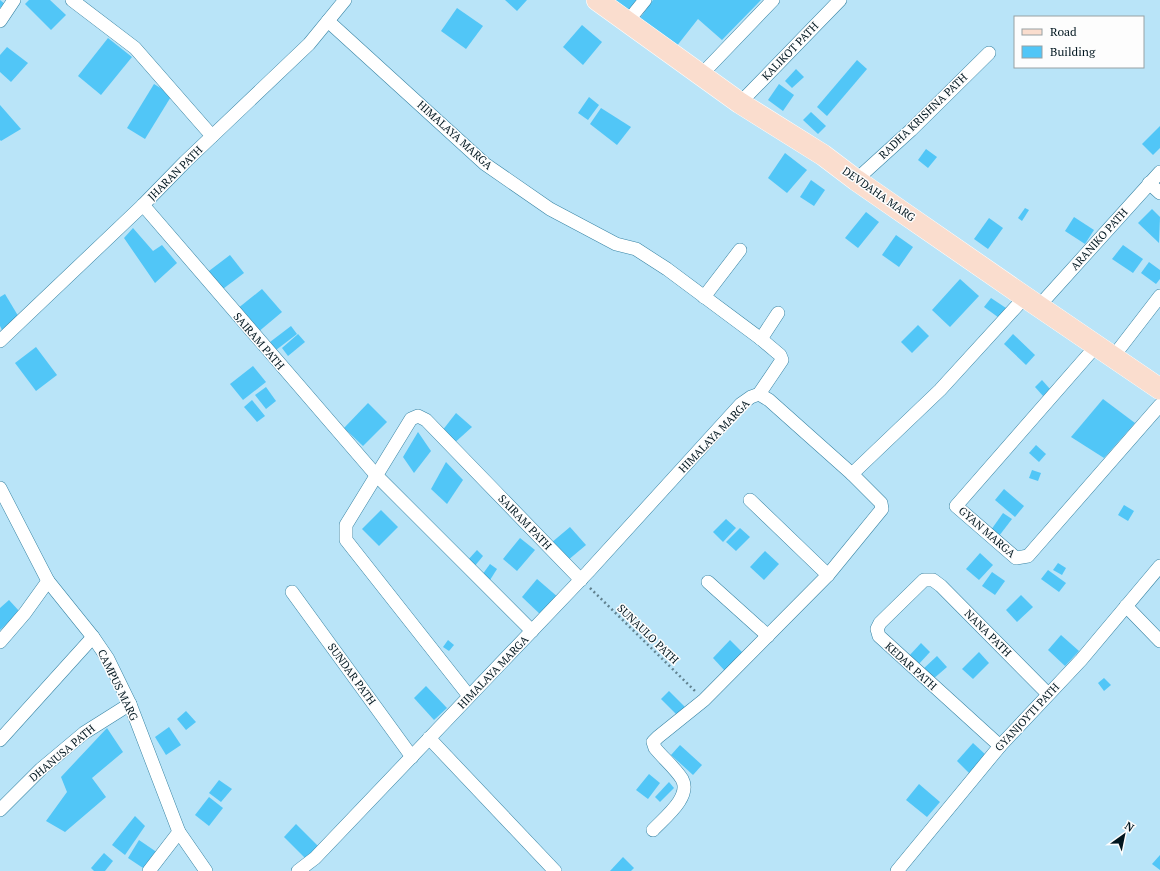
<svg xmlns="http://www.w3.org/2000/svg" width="1160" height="871" viewBox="0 0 1160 871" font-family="'PT Serif',serif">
<rect width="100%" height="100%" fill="#b9e4f8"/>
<!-- building -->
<g fill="#51c6f7">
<path d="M0,0L5,4L0,8Z"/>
<path d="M29,0H50L66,15L51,30L25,4Z"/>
<path d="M505,0H527L517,11Z"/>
<path d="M609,0H637L628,12Z"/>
<path d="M653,0H761L722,40L698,19L676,47L638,21Z"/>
<path d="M457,8L483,26L466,49L441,31Z"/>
<path d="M582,25L602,42L583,65L563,47Z"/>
<path d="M108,38L132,57L101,95L78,76Z"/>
<path d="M7,47L28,63L11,82L0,72V55Z"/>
<path d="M857,60L867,69L827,116L817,107Z"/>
<path d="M796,69L804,77L792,88L785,81Z"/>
<path d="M154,84L172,95L145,139L127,128Z"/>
<path d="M779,84L794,95L783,111L768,100Z"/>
<path d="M589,97L599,105L588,120L578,113Z"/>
<path d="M0,105L21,129L1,141L0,140Z"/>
<path d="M601,108L631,127L617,145L590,124Z"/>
<path d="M811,112L826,126L818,134L803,120Z"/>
<path d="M1160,126V148L1153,155L1142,144Z"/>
<path d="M926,149L937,157L928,168L918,160Z"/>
<path d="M785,153L807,170L787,193L768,178Z"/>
<path d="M811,180L825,190L814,206L800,197Z"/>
<path d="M1025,208L1029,210L1022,221L1018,218Z"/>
<path d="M1152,209L1160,217L1159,243L1138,223Z"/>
<path d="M866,212L879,222L858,248L845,238Z"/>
<path d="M1074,217L1094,230L1085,244L1065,231Z"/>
<path d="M989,218L1003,228L988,249L974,239Z"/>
<path d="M133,228L153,251L162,245L177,263L155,283L124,238Z"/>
<path d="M896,235L913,247L899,267L882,255Z"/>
<path d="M1123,245L1143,259L1133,273L1112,259Z"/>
<path d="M230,255L244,273L219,292L205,274Z"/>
<path d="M1149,262L1160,270V279L1156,284L1141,273Z"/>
<path d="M960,279L979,296L950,327L932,310Z"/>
<path d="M262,289L282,312L257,333L237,309Z"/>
<path d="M5,294L20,319L2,330L0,326V297Z"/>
<path d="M991,298L1009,310L1002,320L984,307Z"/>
<path d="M918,325L929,336L912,353L901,342Z"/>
<path d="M291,326L297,334L276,350L270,342Z"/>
<path d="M298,334L305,342L288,356L282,348Z"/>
<path d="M1013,334L1035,355L1026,365L1004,344Z"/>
<path d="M36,347L57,375L36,391L15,363Z"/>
<path d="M253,366L266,382L243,400L230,384Z"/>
<path d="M1042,380L1050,389L1043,396L1035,387Z"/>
<path d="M266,387L276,401L266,409L255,395Z"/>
<path d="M1103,399L1135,423L1104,458L1071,437Z"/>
<path d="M252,400L265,416L257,422L244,407Z"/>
<path d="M368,403L387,422L363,446L344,428Z"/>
<path d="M456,413L472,427L451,446L442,431Z"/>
<path d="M418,432L431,451L414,473L403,457Z"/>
<path d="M1036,445L1046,454L1039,462L1029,453Z"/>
<path d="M446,462L463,480L447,504L431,489Z"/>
<path d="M1032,470L1041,473L1038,481L1029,478Z"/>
<path d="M1004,489L1024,506L1015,517L995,500Z"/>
<path d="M1124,505L1134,511L1128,521L1118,515Z"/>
<path d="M381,510L398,527L379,546L362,529Z"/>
<path d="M1003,513L1012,519L999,536L991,530Z"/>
<path d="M726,519L736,528L723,542L713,532Z"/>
<path d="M570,527L586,545L567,561L551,543Z"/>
<path d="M740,528L750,537L736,551L726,542Z"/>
<path d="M520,538L535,550L517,571L503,559Z"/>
<path d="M477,550L483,556L474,567L467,561Z"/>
<path d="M765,551L779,564L764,580L750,567Z"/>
<path d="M980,553L993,565L979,580L966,569Z"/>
<path d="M1058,563L1066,568L1062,575L1053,570Z"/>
<path d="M490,564L497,569L490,580L482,575Z"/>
<path d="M1048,570L1066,583L1059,592L1041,579Z"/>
<path d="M992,572L1005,581L995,595L982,586Z"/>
<path d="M537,579L559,598L542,616L522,597Z"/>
<path d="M1021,595L1033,607L1017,622L1006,610Z"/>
<path d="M9,600L20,612L0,630V608Z"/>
<path d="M1061,635L1079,651L1065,666L1048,650Z"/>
<path d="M448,640L454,645L449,651L443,647Z"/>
<path d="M730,640L743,653L725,671L713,658Z"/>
<path d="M921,643L930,652L917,666L908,657Z"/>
<path d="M979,652L989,663L973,679L962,669Z"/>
<path d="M937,656L947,667L932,680L922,670Z"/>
<path d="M1104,678L1111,685L1104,691L1098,683Z"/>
<path d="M426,686L447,708L434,720L414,698Z"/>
<path d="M669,691L685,707L677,715L661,699Z"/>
<path d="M186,711L196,722L186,730L177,719Z"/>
<path d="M169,727L181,745L166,755L155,737Z"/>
<path d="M107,728L123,752L92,778L106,797L65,832L46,821L67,792L61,777Z"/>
<path d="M973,743L986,755L969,773L957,761Z"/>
<path d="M680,745L702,765L693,775L671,755Z"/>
<path d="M649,774L660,783L648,799L636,790Z"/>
<path d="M219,780L232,789L221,802L209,793Z"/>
<path d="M669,782L674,788L660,802L655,797Z"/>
<path d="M919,784L940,802L927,817L906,800Z"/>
<path d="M209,797L223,808L209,826L195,815Z"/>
<path d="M135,816L145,826L125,855L112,845Z"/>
<path d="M296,824L319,847L306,859L284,837Z"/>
<path d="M139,840L158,853L146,870L128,858Z"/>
<path d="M104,853L113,861L105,871H94L91,868Z"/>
<path d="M1160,855V870L1152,864Z"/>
<path d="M623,857L634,868L631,871H610Z"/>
</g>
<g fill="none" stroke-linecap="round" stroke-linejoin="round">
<!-- street casing -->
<g stroke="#3884a4" stroke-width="14">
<g id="street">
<path d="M72,0L135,48L212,136"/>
<path d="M0,21L14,0"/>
<path d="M628,21L645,0"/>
<path d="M702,74L773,0"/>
<path d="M740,103L840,0"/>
<path d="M856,180L911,130L989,53"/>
<path d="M1149,183L1160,193"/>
<path d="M143,205L376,475L532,631"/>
<path d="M704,297L740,250"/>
<path d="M1039,306L1160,172"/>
<path d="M761,339L778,313"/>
<path d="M0,341L143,205L185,162L309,44L345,0"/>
<path d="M1096,346L956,506L1016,558L1028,556L1160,405"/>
<path d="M1113,357L1160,296"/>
<path d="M759,394L769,400L852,474"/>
<path d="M0,488L48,581L93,637L108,659L130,704L179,832L206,871"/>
<path d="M750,500L828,575"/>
<path d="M708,582L768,636"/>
<path d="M292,592L412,757"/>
<path d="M1126,606L1160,641"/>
<path d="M0,642L25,613L48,581"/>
<path d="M469,696L346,540V525L411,419L418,416L426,420L581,580"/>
<path d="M429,738L555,871"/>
<path d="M0,740L93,637"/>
<path d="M1000,746L879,636L877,629L880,623L924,580H933L941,586L1048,694"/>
<path d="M0,810L41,769L84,733L130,704"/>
<path d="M653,830C664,818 692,797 682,779C675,768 663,758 655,748L653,742L658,737L704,700L828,575L882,509L881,503L852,474L940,390L1025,297"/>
<path d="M149,871L179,832"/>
<path d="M298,871L315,858L588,572L741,404L751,397L759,394L782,360L780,355L761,339L667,269L636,249L616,244L550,209L485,164L328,21"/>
<path d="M897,871L1000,746L1081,660L1160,566"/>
</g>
</g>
<!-- primary casing -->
<g stroke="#fff" stroke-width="22">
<path id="primary" d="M597,0L740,103L823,155L856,180L1025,297L1160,389"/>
</g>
<!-- path -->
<path stroke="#60818f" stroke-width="2.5" stroke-dasharray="2 3" stroke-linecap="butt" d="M590,588L695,691"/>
<!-- street -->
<use href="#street" stroke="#fff" stroke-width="13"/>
<!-- primary -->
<use href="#primary" stroke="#faddce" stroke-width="21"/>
</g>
<g text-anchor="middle" stroke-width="3" stroke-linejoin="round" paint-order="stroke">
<!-- street labels -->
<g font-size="11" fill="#01161f" stroke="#fdfdfd">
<text transform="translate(790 51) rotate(-46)" y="4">KALIKOT PATH</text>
<text transform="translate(923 116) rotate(-44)" y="4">RADHA KRISHNA PATH</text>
<text transform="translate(455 135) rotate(42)" y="4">HIMALAYA MARGA</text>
<text transform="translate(175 173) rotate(-45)" y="4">JHARAN PATH</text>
<text transform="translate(879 194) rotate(35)" y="4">DEVDAHA MARG</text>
<text transform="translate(1099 239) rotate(-48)" y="4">ARANIKO PATH</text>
<text transform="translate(259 341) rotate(49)" y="4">SAIRAM PATH</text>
<text transform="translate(714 436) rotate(-46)" y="4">HIMALAYA MARGA</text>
<text transform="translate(525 522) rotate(46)" y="4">SAIRAM PATH</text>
<text transform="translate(987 532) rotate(41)" y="4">GYAN MARGA</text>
<text transform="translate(988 633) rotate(45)" y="4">NANA PATH</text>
<text transform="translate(648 634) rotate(44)" y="4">SUNAULO PATH</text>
<text transform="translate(911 666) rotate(42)" y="4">KEDAR PATH</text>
<text transform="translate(493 672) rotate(-46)" y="4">HIMALAYA MARGA</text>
<text transform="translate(352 674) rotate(54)" y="4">SUNDAR PATH</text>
<text transform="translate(118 685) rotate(64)" y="4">CAMPUS MARG</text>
<text transform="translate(1027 717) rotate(-47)" y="4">GYANJOYTI PATH</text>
<text transform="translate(62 753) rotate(-40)" y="4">DHANUSA PATH</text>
</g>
</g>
<!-- legend -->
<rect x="1014" y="16" width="130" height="52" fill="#fdfdfd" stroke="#98a1a4"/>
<rect x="1022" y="29" width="20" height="6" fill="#faddce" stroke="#98a1a4"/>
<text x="1050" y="36" font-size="12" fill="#01161f">Road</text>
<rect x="1022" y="46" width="20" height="12" fill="#51c6f7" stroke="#98a1a4"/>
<text x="1050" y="56" font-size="12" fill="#01161f">Building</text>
<!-- north arrow -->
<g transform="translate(1124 835) rotate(33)" stroke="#fdfdfd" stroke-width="3" paint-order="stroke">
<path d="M0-3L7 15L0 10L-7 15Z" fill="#01161f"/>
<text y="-6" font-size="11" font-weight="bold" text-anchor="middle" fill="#01161f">N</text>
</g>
</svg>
